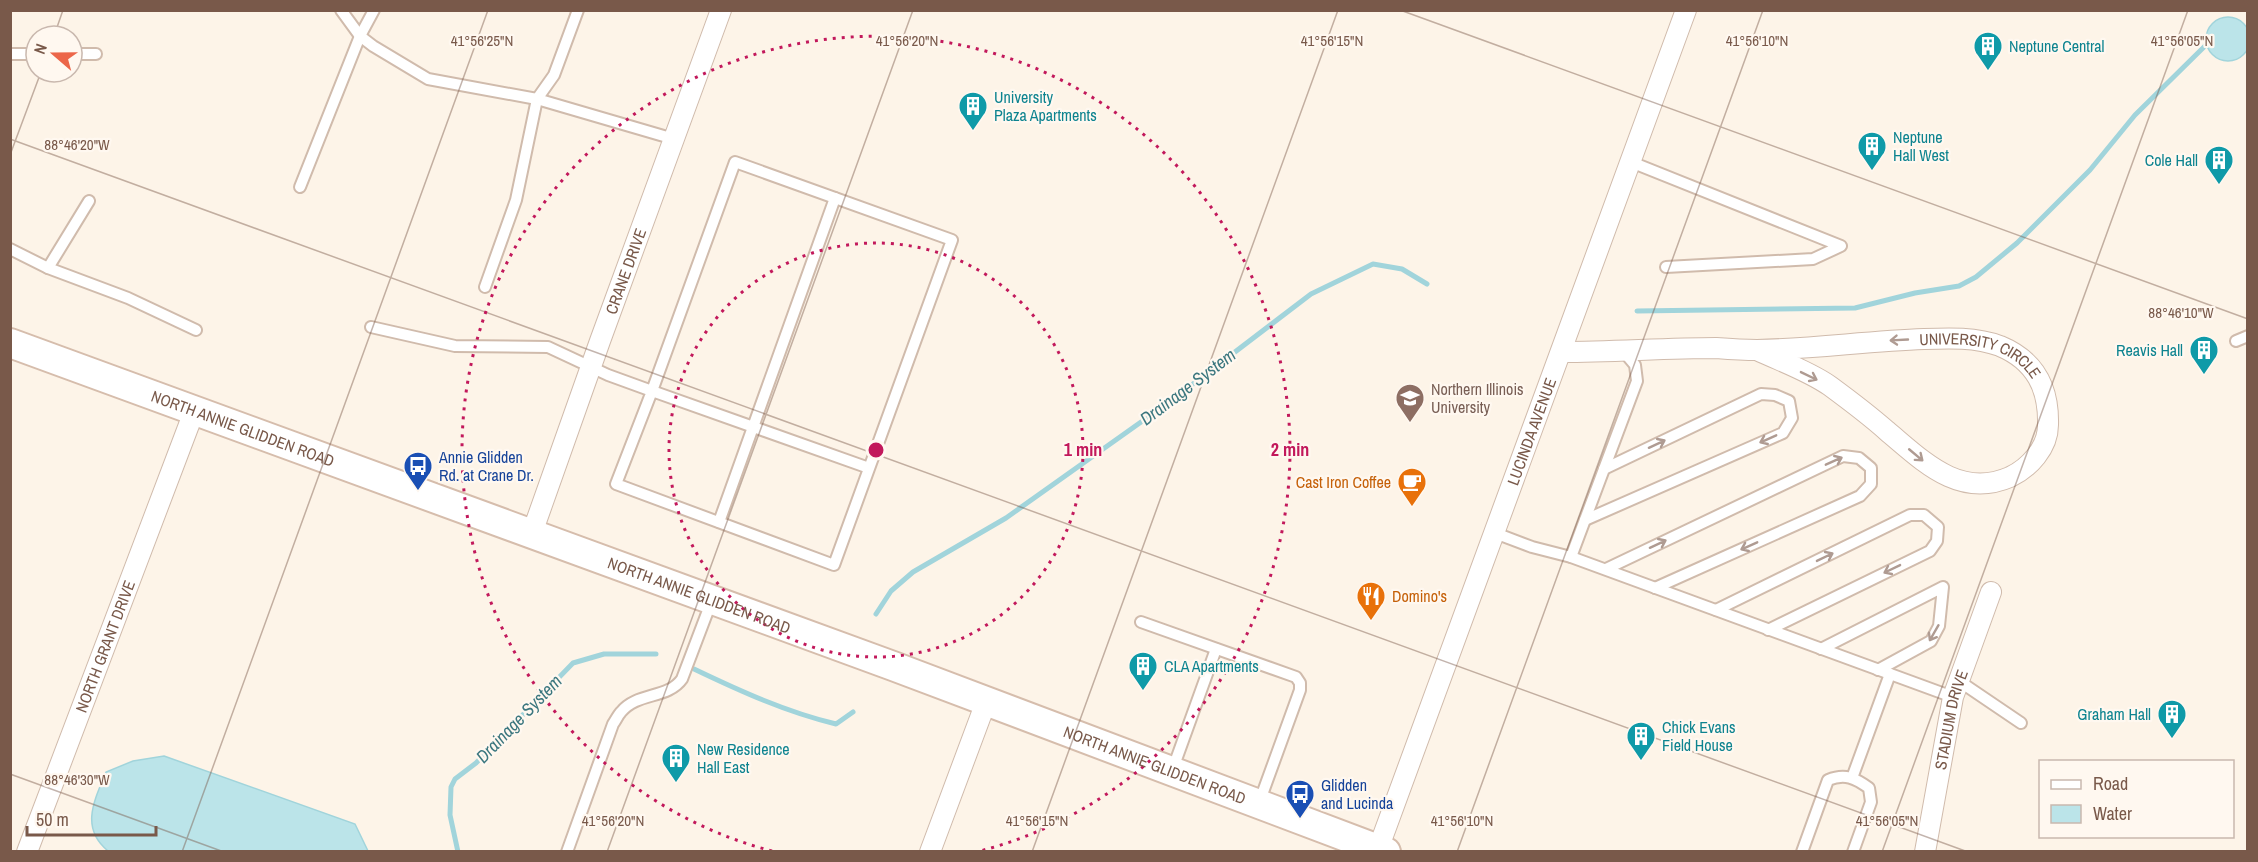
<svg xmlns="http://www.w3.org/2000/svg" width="2258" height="862" viewBox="0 0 2258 862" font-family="'Archivo Narrow',sans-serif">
<rect width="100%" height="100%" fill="#fdf4e8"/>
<!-- water -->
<g fill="#bbe4e9" stroke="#a1d4db" stroke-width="1.5">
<circle cx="2228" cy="39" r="22"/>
<path d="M164,756L355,824L368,851H108C80,828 94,801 106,772L133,761Z"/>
</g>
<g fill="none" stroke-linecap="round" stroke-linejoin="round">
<!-- stream -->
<g stroke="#a1d4db" stroke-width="5">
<path d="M1637,311L1855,308L1915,293L1959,286L1976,277L2017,243L2090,170L2135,115L2206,45"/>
<path d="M876,614L891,591L913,572L1006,518L1172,400L1311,294L1373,264L1402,269L1427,284"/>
<path d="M694,669C740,691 786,712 836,724L853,712"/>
<path d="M458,852L450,815L451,787L455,779L476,763L573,663L604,654H656"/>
</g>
<!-- service casing -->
<g stroke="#d0bbac" stroke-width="14">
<g id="service">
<path d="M341,10L360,36L373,46L428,79L537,99L674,139"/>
<path d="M10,54H36"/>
<path d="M72,54H96"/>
<path d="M1631,162L1841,246L1813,259L1666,267"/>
<path d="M300,187L360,36L374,10"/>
<path d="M10,249L48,268L128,298L196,330"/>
<path d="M48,268L89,201"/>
<path d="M485,287L516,200L537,99L554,75L578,10"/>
<path d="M371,327L455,346L548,347L608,375L652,391L616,484L834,565L952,240L735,162L652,391L869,468"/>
<path d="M2236,341L2248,336"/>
<path d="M1585,520L1783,433L1792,418L1789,401L1775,395L1761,394L1604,469"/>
<path d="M719,522L835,198"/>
<path d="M1495,533L1532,547L1571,557L1953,697"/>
<path d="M1571,557L1637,381L1635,365L1624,352"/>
<path d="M1606,569L1843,456L1859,458L1871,468V484L1860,496L1655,588"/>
<path d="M1716,610L1910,515H1924L1938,527L1937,541L1930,551L1768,630"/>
<path d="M1141,622L1296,677L1300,683V690L1259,803"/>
<path d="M1821,649L1943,587L1939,626L1931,641L1878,670"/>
<path d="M1959,681L2021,723"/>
<path d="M1172,771L1216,649"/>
<path d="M1852,778L1890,674"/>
<path d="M567,852L613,724C616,720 618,715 621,712C637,692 668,699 682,679L712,600"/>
<path d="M1802,852L1828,780C1845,773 1855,778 1869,788L1871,802L1853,852"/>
</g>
</g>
<!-- minor casing -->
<g stroke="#d0bbac" stroke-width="22">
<g id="minor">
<path id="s1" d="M1562,352C1613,352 1665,348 1716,348C1729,349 1743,350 1757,350C1812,349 1868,341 1924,339C1949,338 1976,337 2000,346C2036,361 2049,389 2048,425C2048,448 2029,468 2010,477C1959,499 1923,461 1887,431C1869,415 1849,400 1830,386C1809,371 1780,361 1757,350"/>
<path id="s2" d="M532,533L600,341L721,10"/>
<path id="s3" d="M27,852L195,409"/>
<path d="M930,852L986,702"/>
<path id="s4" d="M1377,852L1686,10"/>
<path id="s5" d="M1925,852L1953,697L1991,592"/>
</g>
</g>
<!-- secondary casing -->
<g stroke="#d6bdac" stroke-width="32">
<g id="secondary">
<path id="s6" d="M10,343L893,666L1386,852"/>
</g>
</g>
<!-- service -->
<use href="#service" stroke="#fff" stroke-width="10"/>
<!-- minor -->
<use href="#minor" stroke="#fff" stroke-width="20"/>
<!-- secondary -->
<use href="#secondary" stroke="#fff" stroke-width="28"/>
</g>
<!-- one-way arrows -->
<defs><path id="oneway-shaft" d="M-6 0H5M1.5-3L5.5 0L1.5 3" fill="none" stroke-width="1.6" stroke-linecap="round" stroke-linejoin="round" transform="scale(1.5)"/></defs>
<g stroke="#af9b92">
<use href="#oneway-shaft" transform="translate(1899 340) rotate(177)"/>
<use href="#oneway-shaft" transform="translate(1809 376) rotate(26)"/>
<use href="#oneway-shaft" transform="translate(1768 439) rotate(156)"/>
<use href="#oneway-shaft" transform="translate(1657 444) rotate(-25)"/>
<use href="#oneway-shaft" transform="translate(1916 455) rotate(40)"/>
<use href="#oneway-shaft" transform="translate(1834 461) rotate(-24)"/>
<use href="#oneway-shaft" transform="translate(1658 544) rotate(-25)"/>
<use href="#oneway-shaft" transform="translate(1749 546) rotate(156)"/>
<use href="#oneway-shaft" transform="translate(1825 557) rotate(-26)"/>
<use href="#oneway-shaft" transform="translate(1892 569) rotate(154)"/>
<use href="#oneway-shaft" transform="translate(1934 633) rotate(120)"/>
</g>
<!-- ticks -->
<path fill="none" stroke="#79594a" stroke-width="1.5" stroke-opacity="0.45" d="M1400,10L2248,319M54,36L63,10M10,139L1968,852M10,155L41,72M10,774L224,852M182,852L488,10M607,852L913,10M1032,852L1338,10M1457,852L1763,10M1882,852L2188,10"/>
<!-- distance rings -->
<g fill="none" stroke="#c2185b" stroke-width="3" stroke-dasharray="3 6">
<circle cx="876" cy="450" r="207"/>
<path d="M772 851A414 414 0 1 1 980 851"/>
</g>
<!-- icons -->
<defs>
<g id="building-pin" transform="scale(1.5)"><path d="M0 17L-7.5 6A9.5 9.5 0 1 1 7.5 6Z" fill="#0f9aa8" stroke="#fff8f0"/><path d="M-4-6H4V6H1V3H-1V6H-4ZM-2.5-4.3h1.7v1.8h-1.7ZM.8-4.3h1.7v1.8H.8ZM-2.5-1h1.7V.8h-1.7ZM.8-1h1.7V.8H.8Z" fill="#fff"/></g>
<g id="university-pin" transform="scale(1.5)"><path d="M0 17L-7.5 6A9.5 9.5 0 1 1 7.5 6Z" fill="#8d6e63" stroke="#fff8f0"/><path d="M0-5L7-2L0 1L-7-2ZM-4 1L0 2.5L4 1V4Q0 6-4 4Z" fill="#fff"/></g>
<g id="bus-pin" transform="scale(1.5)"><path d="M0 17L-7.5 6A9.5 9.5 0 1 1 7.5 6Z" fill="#1a4fb4" stroke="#fff8f0"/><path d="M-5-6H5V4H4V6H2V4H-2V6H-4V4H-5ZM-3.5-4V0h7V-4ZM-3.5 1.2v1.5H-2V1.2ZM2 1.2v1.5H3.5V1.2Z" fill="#fff"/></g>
<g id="cafe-pin" transform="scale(1.5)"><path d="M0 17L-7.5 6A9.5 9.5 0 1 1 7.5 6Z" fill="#e8710a" stroke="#fff8f0"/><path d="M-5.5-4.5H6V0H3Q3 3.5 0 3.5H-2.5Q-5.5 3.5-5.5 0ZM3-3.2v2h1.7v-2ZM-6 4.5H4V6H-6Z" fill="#fff"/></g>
<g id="restaurant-pin" transform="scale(1.5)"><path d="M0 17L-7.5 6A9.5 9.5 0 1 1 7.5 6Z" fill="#e8710a" stroke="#fff8f0"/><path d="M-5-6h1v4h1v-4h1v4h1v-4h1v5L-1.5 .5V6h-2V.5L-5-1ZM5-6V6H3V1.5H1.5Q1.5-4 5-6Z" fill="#fff"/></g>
</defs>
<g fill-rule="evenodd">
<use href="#building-pin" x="1988" y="46"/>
<use href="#building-pin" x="973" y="106"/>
<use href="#building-pin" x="1872" y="146"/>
<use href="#building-pin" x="2219" y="160"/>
<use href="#building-pin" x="2204" y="350"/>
<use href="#university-pin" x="1410" y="398"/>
<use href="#bus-pin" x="418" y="466"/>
<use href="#cafe-pin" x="1412" y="482"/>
<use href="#restaurant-pin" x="1371" y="596"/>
<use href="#building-pin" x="1143" y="666"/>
<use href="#building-pin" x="2172" y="714"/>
<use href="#building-pin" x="1641" y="736"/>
<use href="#building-pin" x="676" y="758"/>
<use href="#bus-pin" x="1300" y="794"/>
</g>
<g text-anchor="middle" stroke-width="4.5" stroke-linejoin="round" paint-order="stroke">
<!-- culture labels -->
<g font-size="16" fill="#0d838f" stroke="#fff8f0" text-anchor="start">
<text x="2009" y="52">Neptune Central</text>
<text x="994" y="103">University<tspan x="994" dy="18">Plaza Apartments</tspan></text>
<text x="1893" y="143">Neptune<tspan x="1893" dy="18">Hall West</tspan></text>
<text x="2198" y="166" text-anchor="end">Cole Hall</text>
<text x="2183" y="356" text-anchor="end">Reavis Hall</text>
<text x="1164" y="672">CLA Apartments</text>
<text x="2151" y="720" text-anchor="end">Graham Hall</text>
<text x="1662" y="733">Chick Evans<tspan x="1662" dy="18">Field House</tspan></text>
<text x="697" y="755">New Residence<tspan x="697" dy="18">Hall East</tspan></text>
</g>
<!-- street labels -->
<g font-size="16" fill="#79594a" stroke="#fff8f0">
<text dy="6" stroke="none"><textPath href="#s2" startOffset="278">CRANE DRIVE</textPath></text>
<text dy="6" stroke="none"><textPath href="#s1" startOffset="423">UNIVERSITY CIRCLE</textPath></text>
<text dy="6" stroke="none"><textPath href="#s6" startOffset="248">NORTH ANNIE GLIDDEN ROAD</textPath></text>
<text dy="6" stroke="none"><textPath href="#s4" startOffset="448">LUCINDA AVENUE</textPath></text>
<text dy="6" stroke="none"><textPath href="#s6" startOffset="734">NORTH ANNIE GLIDDEN ROAD</textPath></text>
<text dy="6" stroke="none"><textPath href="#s3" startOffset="220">NORTH GRANT DRIVE</textPath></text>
<text dy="6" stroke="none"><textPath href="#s5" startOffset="135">STADIUM DRIVE</textPath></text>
<text dy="6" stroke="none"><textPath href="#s6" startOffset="1220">NORTH ANNIE GLIDDEN ROAD</textPath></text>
</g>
<!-- education labels -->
<g font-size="16" fill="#785e54" stroke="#fff8f0" text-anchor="start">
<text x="1431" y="395">Northern Illinois<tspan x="1431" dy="18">University</tspan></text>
</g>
<!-- transit labels -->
<g font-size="16" fill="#164399" stroke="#fff8f0" text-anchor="start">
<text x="439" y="463">Annie Glidden<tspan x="439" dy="18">Rd. at Crane Dr.</tspan></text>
<text x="1321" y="791">Glidden<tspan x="1321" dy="18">and Lucinda</tspan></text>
</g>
<!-- food labels -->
<g font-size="16" fill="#c56008" stroke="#fff8f0" text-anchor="end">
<text x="1391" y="488">Cast Iron Coffee</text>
<text x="1392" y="602" text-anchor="start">Domino's</text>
</g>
<!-- water labels -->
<g font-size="18" font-style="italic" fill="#3c777f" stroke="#fff8f0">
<text transform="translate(1188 387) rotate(-37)" y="6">Drainage System</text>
<text transform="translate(519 719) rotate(-46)" y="6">Drainage System</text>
</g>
</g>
<g font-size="15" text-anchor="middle" fill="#79594a" stroke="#fff8f0" stroke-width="4.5" stroke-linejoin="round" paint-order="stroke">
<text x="482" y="46">41°56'25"N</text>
<text x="907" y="46">41°56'20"N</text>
<text x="1332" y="46">41°56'15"N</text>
<text x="1757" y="46">41°56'10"N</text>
<text x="2182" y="46">41°56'05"N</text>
<text x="77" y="150">88°46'20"W</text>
<text x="2181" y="318">88°46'10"W</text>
<text x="77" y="785">88°46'30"W</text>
<text x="613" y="826">41°56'20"N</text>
<text x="1037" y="826">41°56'15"N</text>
<text x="1462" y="826">41°56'10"N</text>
<text x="1887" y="826">41°56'05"N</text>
</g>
<circle cx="876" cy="450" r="9" fill="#c2185b" stroke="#fff8f0" stroke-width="3"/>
<g font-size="18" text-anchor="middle" font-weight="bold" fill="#c2185b" stroke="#fff8f0" stroke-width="4.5" stroke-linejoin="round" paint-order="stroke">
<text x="1083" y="456">1 min</text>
<text x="1290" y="456">2 min</text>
</g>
<!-- border -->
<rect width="2258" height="862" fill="none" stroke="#79594a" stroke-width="24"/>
<!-- legend -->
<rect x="2039" y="760" width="195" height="78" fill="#fff8f0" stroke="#c9b8ae" stroke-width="1.5"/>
<rect x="2051" y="780" width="30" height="9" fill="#ffffff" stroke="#c9b8ae" stroke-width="1.5"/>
<text x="2093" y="790" font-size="18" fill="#79594a">Road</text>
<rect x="2051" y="805" width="30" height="18" fill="#bbe4e9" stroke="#c9b8ae" stroke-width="1.5"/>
<text x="2093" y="820" font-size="18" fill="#79594a">Water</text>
<!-- north arrow -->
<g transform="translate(54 54) rotate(290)"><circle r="28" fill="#fff8f0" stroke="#c9b8ae" stroke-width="1.5"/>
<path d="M0-4.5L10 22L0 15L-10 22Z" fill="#ec6649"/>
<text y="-9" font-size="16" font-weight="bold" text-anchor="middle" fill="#79594a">N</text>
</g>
<!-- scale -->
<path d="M27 826v9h129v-9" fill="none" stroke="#79594a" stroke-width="3"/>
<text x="36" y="826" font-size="18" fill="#79594a" stroke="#fff8f0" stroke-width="4.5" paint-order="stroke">50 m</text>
</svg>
